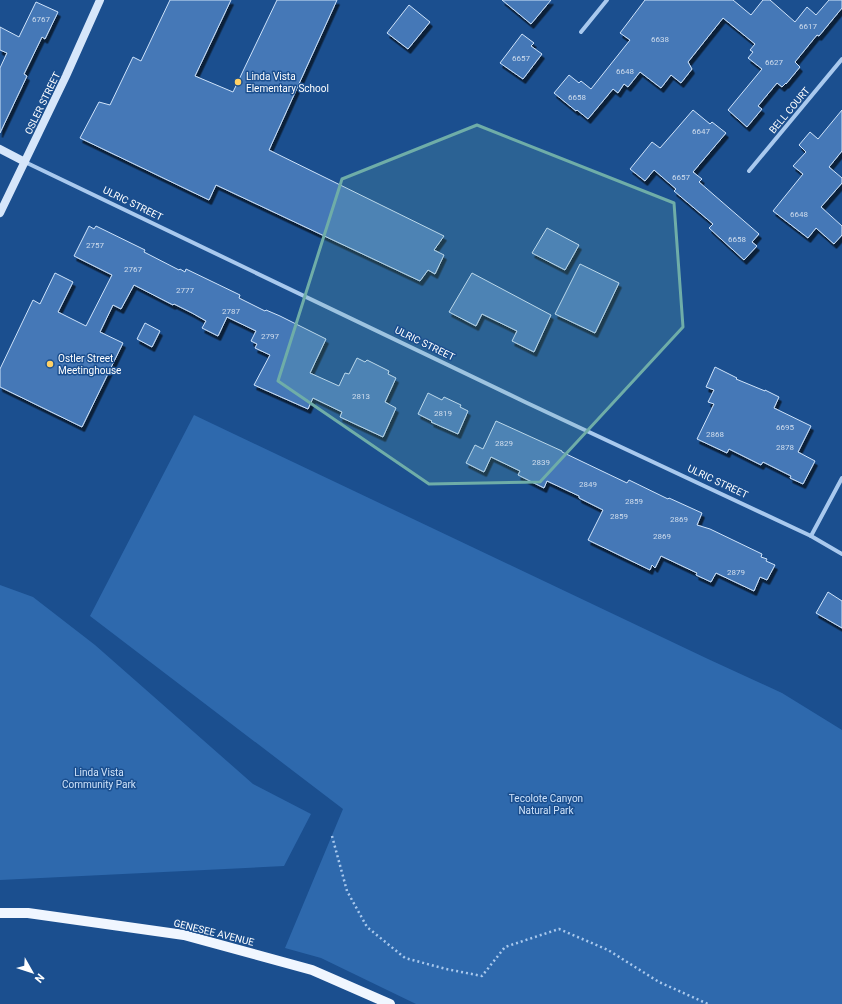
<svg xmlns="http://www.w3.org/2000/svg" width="842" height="1004" viewBox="0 0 842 1004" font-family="Roboto,sans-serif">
<defs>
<filter id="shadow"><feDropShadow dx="2.5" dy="4.5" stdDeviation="0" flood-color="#0009"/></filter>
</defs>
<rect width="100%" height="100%" fill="#1b4f8f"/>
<!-- green -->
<g fill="#2e69ad">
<path d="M194,415L708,659L782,693L842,730V1004H416L321,958L285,948L343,809L90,616Z"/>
<path d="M0,585L33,597L95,645L253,784L311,814L284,866L0,880Z"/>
</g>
<!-- building -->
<g fill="#4478b7" stroke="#cfe3fa" filter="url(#shadow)">
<path d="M170,0H231L195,76L233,92L277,0H337L269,150L444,236L434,250L444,255L435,274L428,270L420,281L216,185L209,200L80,138L99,102L110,105L133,57L141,61Z"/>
<path d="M502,0H551L531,24Z"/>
<path d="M645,0H733L751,15L763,0H770L795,22L807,7L816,15L829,0H842V8L819,36L817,35L795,62L800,67L786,84V83L782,87L777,83L758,106L762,109L747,127L728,110L762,69L748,58L753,52L750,50L755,44L723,18L688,62L692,69L681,83L671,75L661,88L640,72L628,87L624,84L618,93L613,89L588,119L577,110L576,111L554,93L569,75L579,83L581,81L591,89L630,40L620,33Z"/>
<path d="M36,2L58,12L45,39L42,37L24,74L27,76L0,133V68L7,53L0,50V27L19,37Z"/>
<path d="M409,5L430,22L408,49L387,33Z"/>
<path d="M522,34L534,43L531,46L542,54L523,79L500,63Z"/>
<path d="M693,110L710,124L712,122L726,133L693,172L702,179L699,182L759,234L752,242L757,246L744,260L709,228L713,224L674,191L676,189L654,170L645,181L630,169L652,142L660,148Z"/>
<path d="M842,110V151L829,167L842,178V183L821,207L842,226V235L834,244L816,228L808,238L773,211L803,174L793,166L806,152L799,145L810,132L818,139Z"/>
<path d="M89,226L94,229L96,226L145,250L144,252L179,270L180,269L185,272L186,269L240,295L239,298L265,311L266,310L280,316L326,339L310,373L339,386L345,373L349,374L357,358L365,362L367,360L389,371L388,374L396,378L385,402L396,408L383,437L340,417L342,412L313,398L308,409L254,385L270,355L255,348L257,344L251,341L256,331L227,317L218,336L202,328L206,321L192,313L174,304L173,305L134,285L121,309L113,305L100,332L123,343L82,427L0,387V369L33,300L40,304L55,273L73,282L58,312L86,326L112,275L74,256Z"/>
<path d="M547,228L579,245L565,270L532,253Z"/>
<path d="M580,264L619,283L595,333L555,314Z"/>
<path d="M472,273L551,315L534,352L512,341L517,331L482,314L476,326L449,312Z"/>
<path d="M145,323L160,331L152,347L137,339Z"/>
<path d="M715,367L737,378L736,379L765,391V390L779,397L774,408L811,426L798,452L815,461L803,484L790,478L791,476L763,462L761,465L729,449L727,453L697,439L714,404L708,402L714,390L706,387Z"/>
<path d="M428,393L442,400L444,397L461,405L460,407L468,411L458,434L431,422L432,421L418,414Z"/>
<path d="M496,421L562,451V452L627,483L629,480L668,499L669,498L702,513L697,525L710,529L762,554L761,557L767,559L766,561L775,565L767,580L760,577L754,591L716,573L711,582L696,575L697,573L661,556L655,568L652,565L650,570L588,540L603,510L579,498V496L547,481L544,488L518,475L520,471L491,457L484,472L466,463L475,445L483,449Z"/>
<path d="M828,592L842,601V628L816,613Z"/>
</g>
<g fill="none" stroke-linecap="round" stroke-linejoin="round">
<!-- path -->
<path stroke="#a9c9ee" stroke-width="2.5" stroke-dasharray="2 3" stroke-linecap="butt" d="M332,836L347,891L367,927L405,958L446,969L482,976L505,947L559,929L608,950L659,982L708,1004"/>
<!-- street -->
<g stroke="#a9c9ee" stroke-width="4">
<path d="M581,32L607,0"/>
<path d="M25,162L525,402L811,536L842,554"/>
<path d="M749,171L842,59"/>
<path d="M811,536L842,478"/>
</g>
<!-- secondary -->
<g stroke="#d6e6fa" stroke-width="8">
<path d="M0,149L25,162"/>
<path d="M0,213L66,76L100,0"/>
</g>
<!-- primary -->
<path stroke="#f0f6ff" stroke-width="10" d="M0,913H28L184,935L312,970L390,1004"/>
</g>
<!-- marked area -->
<path fill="#6fada8" fill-opacity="0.2" stroke="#6fada8" stroke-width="3" stroke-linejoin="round" d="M477,125L674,203L683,327L540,482L429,484L278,381L342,179Z"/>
<!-- markers -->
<g fill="#ffd166" stroke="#1b4f8f" stroke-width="1.5">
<circle cx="238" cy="82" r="4"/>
<circle cx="50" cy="364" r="4"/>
</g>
<g text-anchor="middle" stroke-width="3" stroke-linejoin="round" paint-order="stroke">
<!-- number labels -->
<g font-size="8" fill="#d0dded">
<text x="41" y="22">6767</text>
<text x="808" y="29">6617</text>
<text x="660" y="42">6638</text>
<text x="521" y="61">6657</text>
<text x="774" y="65">6627</text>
<text x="625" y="74">6648</text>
<text x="577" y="100">6658</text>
<text x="701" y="134">6647</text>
<text x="681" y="180">6657</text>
<text x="799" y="217">6648</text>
<text x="737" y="242">6658</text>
<text x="95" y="248">2757</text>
<text x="133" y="272">2767</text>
<text x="185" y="293">2777</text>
<text x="231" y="314">2787</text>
<text x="270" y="339">2797</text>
<text x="361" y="399">2813</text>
<text x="443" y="416">2819</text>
<text x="785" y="430">6695</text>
<text x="715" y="437">2868</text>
<text x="504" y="446">2829</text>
<text x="785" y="450">2878</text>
<text x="541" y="465">2839</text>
<text x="588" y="487">2849</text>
<text x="634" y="504">2859</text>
<text x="619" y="519">2859</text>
<text x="679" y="522">2869</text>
<text x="662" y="539">2869</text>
<text x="736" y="575">2879</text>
</g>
<!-- poi labels -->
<g font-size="10" fill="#fff" stroke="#1b4f8f" text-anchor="start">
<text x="246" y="80">Linda Vista<tspan x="246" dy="12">Elementary School</tspan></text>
<text x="58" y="362">Ostler Street<tspan x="58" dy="12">Meetinghouse</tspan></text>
</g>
<!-- street labels -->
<g font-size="10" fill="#fff" stroke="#1b4f8f">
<text transform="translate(42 103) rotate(-64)" y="4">OSLER STREET</text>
<text transform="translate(789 110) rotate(-50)" y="4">BELL COURT</text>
<text transform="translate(133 203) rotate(26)" y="4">ULRIC STREET</text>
<text transform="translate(425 343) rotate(26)" y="4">ULRIC STREET</text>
<text transform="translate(718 481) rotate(25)" y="4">ULRIC STREET</text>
<text transform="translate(214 932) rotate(14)" y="4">GENESEE AVENUE</text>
</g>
<!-- park labels -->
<g font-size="10" fill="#cfe3fa" stroke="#1b4f8f">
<text x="99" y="776">Linda Vista<tspan x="99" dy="12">Community Park</tspan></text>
<text x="546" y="802">Tecolote Canyon<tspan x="546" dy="12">Natural Park</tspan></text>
</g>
</g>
<!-- north arrow -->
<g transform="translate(32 972) rotate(129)" stroke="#1b4f8f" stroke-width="3" paint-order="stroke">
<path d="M0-3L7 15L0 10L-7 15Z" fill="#ffffff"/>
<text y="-6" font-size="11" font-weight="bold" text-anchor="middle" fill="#ffffff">N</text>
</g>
</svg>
